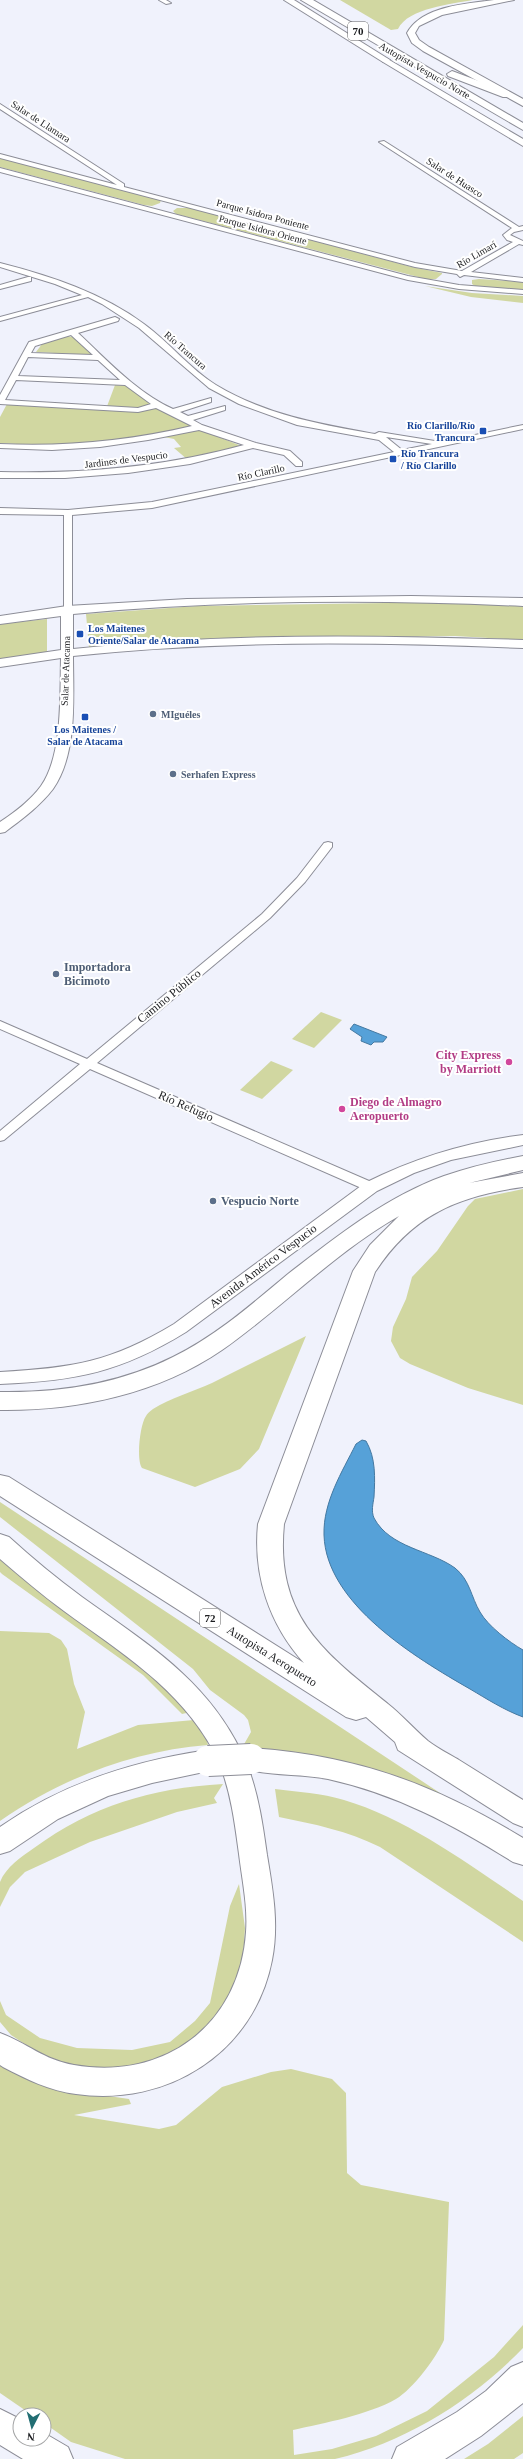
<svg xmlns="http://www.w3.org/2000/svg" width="523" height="2459" viewBox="0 0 523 2459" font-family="'Times New Roman',serif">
<rect width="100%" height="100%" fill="#f0f2fc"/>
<!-- green -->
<g fill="#d1d7a1">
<path d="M340,0H473C452,4 408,8 398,29L391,30Z"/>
<path d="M0,158L161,200L160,203L152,206L144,205L0,167Z"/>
<path d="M177,208H192L412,267L442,273V274L436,279H426L176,214L173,211Z"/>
<path d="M479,279L523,282V291L478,288L472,284V280Z"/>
<path d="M425,286L472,293L523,296V303L471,297Z"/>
<path d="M66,336L79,338L93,355L36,352L42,344Z"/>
<path d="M115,385L131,386L155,408L184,418L193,427L239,445V449L188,460L174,448L181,447L174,439L159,436L68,447L0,443V417L7,404L106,409Z"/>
<path d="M454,602L523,606V640L455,636L192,640L89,647L86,614L197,606Z"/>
<path d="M47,619V652L0,660V624Z"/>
<path d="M321,1012L342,1020L314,1048L292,1039Z"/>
<path d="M271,1061L293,1070L262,1099L240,1090Z"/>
<path d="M523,1189V1405L468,1388L410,1364L400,1358L391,1341L393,1327L406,1299L412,1277L437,1251L468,1206L475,1199Z"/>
<path d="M306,1336L259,1449L240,1469L195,1487L142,1468C136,1460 140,1424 146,1416C147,1414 150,1411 153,1409C171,1398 192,1392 212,1383C243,1367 275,1352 306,1336Z"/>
<path d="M0,1502L443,1795L447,1804L290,1753L243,1746L251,1732L248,1720L244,1715L210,1690L193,1669L0,1517Z"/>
<path d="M0,1557L116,1644L191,1712L182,1714L143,1675L2,1574L0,1572Z"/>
<path d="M0,1631L49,1633L61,1640L67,1649L74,1684L85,1712L77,1749L138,1725L194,1720L205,1733L208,1745C133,1751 62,1778 0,1821Z"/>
<path d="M223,1784L214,1798L217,1803L177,1812L90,1842L25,1872L10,1887L0,1907C0,1900 0,1889 0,1882C6,1867 21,1857 34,1848C92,1806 151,1788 223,1784Z"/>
<path d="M275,1789C297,1792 322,1793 344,1800C406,1818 470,1865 523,1901V1942L380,1847C348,1831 314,1824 279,1817Z"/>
<path d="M239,1884L245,1928L243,1960L223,2012L193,2040L175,2051L135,2066L93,2070L52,2062L11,2035L0,2022V2001L6,2015L40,2038L77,2048L132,2050L170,2042L195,2021L210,2003L230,1906Z"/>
<path d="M0,2060L20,2076L47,2087L129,2099L131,2104L74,2115L159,2129L176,2125L222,2087L271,2072L291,2069L332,2079L346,2093L347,2173L361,2185L449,2202L444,2340C436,2358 413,2389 396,2399C368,2415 324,2423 293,2430L294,2455L332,2449L376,2436L427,2411L494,2357L523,2325V2348C473,2400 406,2442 335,2459H125L71,2442L44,2423V2415H32L0,2393Z"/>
<path d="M523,2416V2453L514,2459H464L488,2444Z"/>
</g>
<!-- water -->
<g fill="#56a1d8" stroke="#4579a1">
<path d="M354,1024L387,1037L383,1042H374L371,1045L361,1041L362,1037L350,1029Z"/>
<path d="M362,1440L366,1441C376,1458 375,1478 374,1497C373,1504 371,1511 374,1518C390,1548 430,1550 455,1568C470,1580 471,1597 480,1612C488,1626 509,1642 523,1650V1717C504,1710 487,1699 470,1689C416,1658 326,1604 324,1535C323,1502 342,1472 356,1444Z"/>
</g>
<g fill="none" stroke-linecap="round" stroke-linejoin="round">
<!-- minor casing -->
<g stroke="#8c8d97" stroke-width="2">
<g id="minor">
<path d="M159,0H166L171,3L166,4Z"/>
<path d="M0,104L124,184V187L415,263L462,271L513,242L507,240L503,235L512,228L379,142L384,141L519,227L523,226V230L514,232L510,235L523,241V245L519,244L471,272L523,278V282L464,275L460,277L457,274L415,267L0,158V154L117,185L0,109Z"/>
<path d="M0,168L408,276L459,285L523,290V294L459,289L408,280L0,172Z"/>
<path d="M0,263C51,276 102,293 144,324C169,342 191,370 216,385C266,415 319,424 375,434L379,432L441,442L523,425V429L152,508L72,515V610L64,612V515L0,514V508L68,510L152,502L394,452L379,440L297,425L239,404L209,388L139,328L102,304L88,297L0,321V317L82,295L55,284L0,267ZM386,437L432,444L402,450Z"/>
<path d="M28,277H31V281L0,289V285Z"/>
<path d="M115,317L119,319L118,321L78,333C107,360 136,392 173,409L211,398V402L180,412L188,416L225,406V410L193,420L202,425L256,443L290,451L302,462V466H296L284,455L253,448L190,464L128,473L65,478H0V472C83,474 164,467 244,445L199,430L148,440L100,447L52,450L0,448V444C66,447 128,441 192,426L156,408L138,412L0,404V395L29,342ZM71,335L93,355L31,353L35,346ZM28,357L98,360L120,380L18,376ZM16,380L125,385L151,404L138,408L5,400Z"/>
<path d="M328,842L332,843V847L305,882L270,918L97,1063L376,1184L377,1187L376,1190H366L90,1069L4,1140L0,1141V1131L80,1064L0,1029V1021L87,1059L262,914L297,878L324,843Z"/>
</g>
</g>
<!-- tertiary casing -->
<g stroke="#8c8d97" stroke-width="2">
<g id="tertiary">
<path d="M386,58L523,139V146L383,62L382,60Z"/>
<path d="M411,596L523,598V606C375,599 221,600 73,614V649C223,633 373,635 523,640V648C373,642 223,640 73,656C73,697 78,753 53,789C40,806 22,819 5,832L0,833V822C15,812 30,801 41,786C63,755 60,694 61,658L0,667V659L61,650V616L0,624V616L67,606L187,599Z"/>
<path d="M523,1135V1145L451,1160L414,1173L377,1191L186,1332C121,1372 76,1381 0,1384V1372C73,1368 111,1362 174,1324L365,1183C415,1158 467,1142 523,1135Z"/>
</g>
</g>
<!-- secondary casing -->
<g stroke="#8c8d97" stroke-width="2">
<g id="secondary">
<path d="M284,0H294L390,60L383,62Z"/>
<path d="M494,0H514L442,15L419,26L415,33L419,40L429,47L523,99V106L423,51L412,43L407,33C422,6 465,4 494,0Z"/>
</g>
</g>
<!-- motorway casing -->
<g stroke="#8c8d97" stroke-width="2">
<g id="motorway">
<path d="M301,0H313L523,123V130Z"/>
<path d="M452,71L511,93L512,95L511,97H503L448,76L447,74Z"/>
<path d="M523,1156V1170L469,1183L523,1173V1187C458,1196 412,1215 375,1272L284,1524C275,1616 323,1652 388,1704C402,1715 414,1729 428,1741C437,1748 449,1754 459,1760C480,1773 502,1787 523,1800V1827L513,1823L398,1750L395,1742L366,1717L356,1720L346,1717L0,1496V1475L9,1477L304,1663C269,1624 253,1575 258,1524L353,1271L370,1245L399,1216C334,1253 282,1308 222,1350C158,1394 77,1411 0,1410V1392C60,1393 119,1384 173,1357C216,1336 252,1304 288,1274C336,1237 386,1197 444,1176C470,1167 496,1161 523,1156Z"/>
<path d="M0,1534L9,1537C32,1558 56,1578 82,1597C146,1643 205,1678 241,1751L251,1748C356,1755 434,1784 523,1838V1865L513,1862C454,1825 396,1794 328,1779C302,1774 275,1776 249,1770C259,1798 263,1826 267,1855C273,1891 279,1925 272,1960C254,2053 167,2107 76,2094C50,2091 26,2079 3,2067L0,2065V2033C27,2043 44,2060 74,2065C165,2081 240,2024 246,1932C248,1906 242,1879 239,1854C235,1824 231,1793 220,1765L218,1769L152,1783L108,1796L58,1819L10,1851L0,1854V1827C63,1783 133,1761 208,1750L214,1752C180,1688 120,1652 64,1611C42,1595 21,1577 0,1559Z"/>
<path d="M523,2362V2403L481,2436L445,2459H392L397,2447L457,2412L486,2391L511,2367Z"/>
<path d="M0,2409L20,2419V2439H44V2433L68,2447L73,2459H23L0,2445Z"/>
</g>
</g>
<!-- minor -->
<use href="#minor" fill="#fff" fill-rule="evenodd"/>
<!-- tertiary -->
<use href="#tertiary" fill="#fff" fill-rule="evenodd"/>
<!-- secondary -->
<use href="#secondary" fill="#fff" fill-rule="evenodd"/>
<!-- motorway -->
<use href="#motorway" fill="#fff" fill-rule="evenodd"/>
<!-- motorway-bridge casing -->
<g stroke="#8c8d97" stroke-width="32" stroke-linecap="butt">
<path id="motorway-bridge" d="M208,1761L251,1759"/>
</g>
<!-- motorway-bridge -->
<use href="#motorway-bridge" stroke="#fff" stroke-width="30"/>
</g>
<!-- markers -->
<g fill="#1a4fb4" stroke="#fff" stroke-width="1.5">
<rect x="479" y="427" width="8" height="8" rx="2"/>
<rect x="389" y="455" width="8" height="8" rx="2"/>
<rect x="76" y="630" width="8" height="8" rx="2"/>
<rect x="81" y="713" width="8" height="8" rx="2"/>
</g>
<g fill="#5c6f8a" stroke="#fff" stroke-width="1.5">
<circle cx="153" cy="714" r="4"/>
<circle cx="173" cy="774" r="4"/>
<circle cx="56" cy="974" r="4"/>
<circle cx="213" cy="1201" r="4"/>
</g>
<g fill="#d1479c" stroke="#fff" stroke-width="1.5">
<circle cx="509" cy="1062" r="4"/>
<circle cx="342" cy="1109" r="4"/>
</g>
<g text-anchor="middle" stroke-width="4" stroke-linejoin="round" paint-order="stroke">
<!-- far-street labels -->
<g font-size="10" fill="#1c1d20" stroke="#fff">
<text transform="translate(425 70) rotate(30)" y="4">Autopista Vespucio Norte</text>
<text transform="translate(41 121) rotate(33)" y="4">Salar de Llamara</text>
<text transform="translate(455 177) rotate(33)" y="4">Salar de Huasco</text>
<text transform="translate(263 214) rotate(15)" y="4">Parque Isidora Poniente</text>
<text transform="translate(263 229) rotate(15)" y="4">Parque Isidora Oriente</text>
<text transform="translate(476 254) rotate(-30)" y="4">Río Limarí</text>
<text transform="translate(186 350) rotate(41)" y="4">Río Trancura</text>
<text transform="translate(126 459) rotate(-7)" y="4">Jardines de Vespucio</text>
<text transform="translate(261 472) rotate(-12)" y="4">Río Clarillo</text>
<text transform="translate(65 671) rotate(-88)" y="4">Salar de Atacama</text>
</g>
<!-- far-transit labels -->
<g font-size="10" font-weight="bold" fill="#164399" stroke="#fff" text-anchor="start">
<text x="475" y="429" text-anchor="end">Río Clarillo/Río<tspan x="475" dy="12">Trancura</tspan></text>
<text x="401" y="457">Río Trancura<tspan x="401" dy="12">/ Río Clarillo</tspan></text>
<text x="88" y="632">Los Maitenes<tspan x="88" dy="12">Oriente/Salar de Atacama</tspan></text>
<text x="85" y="733" text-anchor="middle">Los Maitenes /<tspan x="85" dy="12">Salar de Atacama</tspan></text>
</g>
<!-- far-service labels -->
<g font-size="10" font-weight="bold" fill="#4e5e75" stroke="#fff" text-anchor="start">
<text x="161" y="718">MIguéles</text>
<text x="181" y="778">Serhafen Express</text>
</g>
<!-- shield labels -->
<g fill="#fff" stroke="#606163" stroke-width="1">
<rect x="348" y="22" width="20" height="18" rx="3"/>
<rect x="200" y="1609" width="20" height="18" rx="3"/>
</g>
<g font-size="11" font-weight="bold" fill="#1c1d20">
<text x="358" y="35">70</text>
<text x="210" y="1622">72</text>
</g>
<!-- service labels -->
<g font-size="12" font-weight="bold" fill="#4e5e75" stroke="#fff" text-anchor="start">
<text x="64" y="971">Importadora<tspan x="64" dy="14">Bicimoto</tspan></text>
<text x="221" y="1205">Vespucio Norte</text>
</g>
<!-- street labels -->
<g font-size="12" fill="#1c1d20" stroke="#fff">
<text transform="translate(169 996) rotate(-39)" y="4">Camino Público</text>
<text transform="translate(186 1106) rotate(24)" y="4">Río Refugio</text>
<text transform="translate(263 1266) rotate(-37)" y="4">Avenida Américo Vespucio</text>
<text transform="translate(272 1656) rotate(32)" y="4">Autopista Aeropuerto</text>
</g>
<!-- hotel labels -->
<g font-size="12" font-weight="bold" fill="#b23c85" stroke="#fff" text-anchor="end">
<text x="501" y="1059">City Express<tspan x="501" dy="14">by Marriott</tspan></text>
<text x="350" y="1106" text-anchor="start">Diego de Almagro<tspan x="350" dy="14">Aeropuerto</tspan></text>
</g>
</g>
<!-- north arrow -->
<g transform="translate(32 2427) rotate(186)"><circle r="19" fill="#ffffff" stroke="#a4a5a6"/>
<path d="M0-3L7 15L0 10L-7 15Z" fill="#226e73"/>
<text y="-6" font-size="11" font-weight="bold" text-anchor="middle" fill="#1c1d20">N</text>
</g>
</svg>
